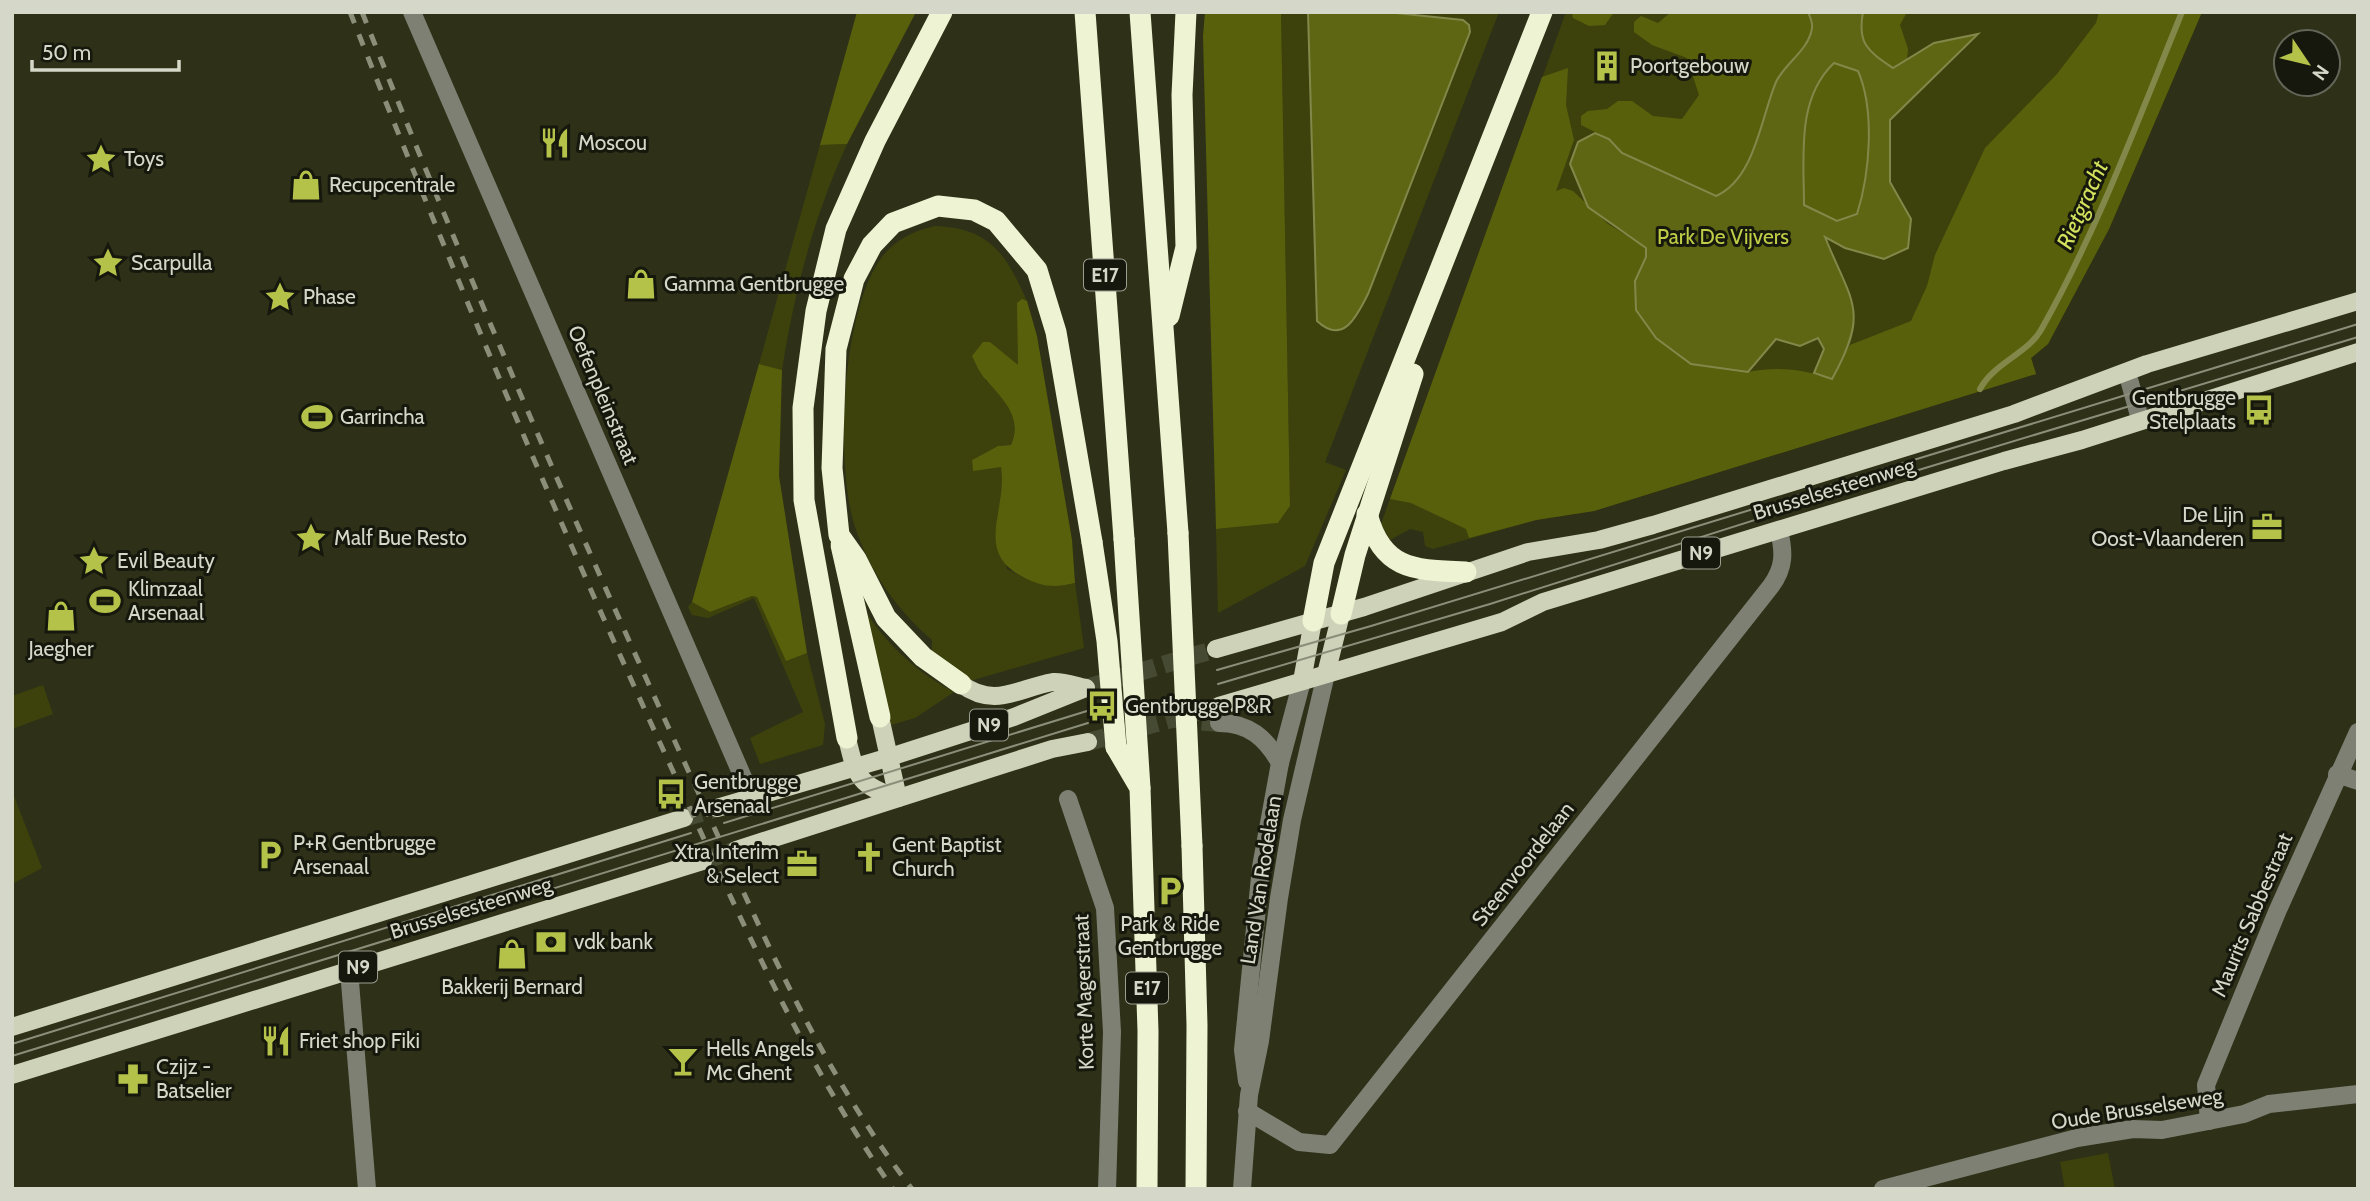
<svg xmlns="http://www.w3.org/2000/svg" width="2370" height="1201" viewBox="0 0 2370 1201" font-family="Cabin,sans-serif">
<rect width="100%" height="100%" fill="#2e3117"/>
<!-- green -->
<g fill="#3d420c">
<path d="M1281,12H1499L1325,462L1346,470L1305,566L1218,613L1216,529L1278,523L1290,506Z"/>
<path d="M1566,12H2202L2109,229L2048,344L2031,358L2036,374L1594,511L1536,520L1433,549L1425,546L1423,532L1410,529L1390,540L1381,524Z"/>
<path d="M847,144C813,219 795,289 782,370L759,364L820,145Z"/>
<path d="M935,226C990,228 1006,254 1027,301L1022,300L1018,366L990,342L985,380C1004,396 1022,419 1011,445L998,446L972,460L973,470L1001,466L1005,487L997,517L1007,569C1032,582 1047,590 1075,583L1084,648L970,681L932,656V640C897,610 870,572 855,527C835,465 841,311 882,257C896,239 914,231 935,226Z"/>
<path d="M752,596L757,597L786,660L807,653L825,724L823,745L760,764L750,738L803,712L754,598L708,618L692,615L688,607L692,602L710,612Z"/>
<path d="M860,603C885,643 913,670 954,692L915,718L891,725Z"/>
<path d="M43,685L53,714L12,729V696Z"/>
<path d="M12,791L42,868L12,884Z"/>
<path d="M2108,1153L2115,1189H2065L2060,1162Z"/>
</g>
<!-- forest -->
<g fill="#59600b">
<path d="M857,12H916L847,144L820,145Z"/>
<path d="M1205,12H1281L1290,506L1278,523L1216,529L1203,36Z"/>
<path d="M1572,12H1614L1605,25L1589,26L1573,18Z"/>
<path d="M1671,12H1808C1810,17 1813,23 1812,28C1809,50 1785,63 1776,82C1760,118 1755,178 1716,196L1622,153L1609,139L1581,125V116L1588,111L1607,109L1618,101H1632L1653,116L1682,119L1699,95L1687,58L1652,45L1634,32V22L1641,16L1658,23Z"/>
<path d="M1863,12H1907L1900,25L1908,49L1907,60L1893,68C1868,51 1857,45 1863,12Z"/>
<path d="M2099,12H2202L2109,229L2048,344L2031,358L2036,374L1594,511L1536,520L1469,538L1466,529L1411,503L1390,499L1542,77L1568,68L1566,105L1574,140L1556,191L1564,188L1573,191L1608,224L1647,248L1646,257L1635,281L1748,372C1777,366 1804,369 1831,379L1850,345L1911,321L1927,286L1935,255L1985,148L2057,74L2096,23Z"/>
<path d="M1834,63L1858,71C1875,111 1870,173 1857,214L1837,221L1804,205C1804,156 1796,101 1834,63Z"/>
<path d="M1022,299L1027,301L1037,336L1072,540L1075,583C1054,588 1042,587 1023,577C973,551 1008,510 1001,467L973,471L972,460L998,446L1011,445C1023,418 1003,399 987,381C980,374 976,364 972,356L983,342H990L1018,365L1017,303Z"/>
<path d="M759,364L782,370L779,476L807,653L786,661L757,597L752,596L710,612L692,602Z"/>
</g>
<!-- water -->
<g fill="#5e6614" stroke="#82884a" stroke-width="2" fill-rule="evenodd">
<path d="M1308,12H1386L1463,20L1469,25L1470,32L1368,294C1357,315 1344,346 1317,321Z"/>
<path d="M1808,12H1863C1857,44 1868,51 1893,68L1934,43L1978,34L1890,120V182L1911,219L1908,248L1884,259L1845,248L1825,237C1852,304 1870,310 1832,379L1814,373L1824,349L1818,338L1800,346L1776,339L1748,372L1691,364L1656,338L1636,310L1635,281L1646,257V248L1588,207L1570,164L1578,142L1595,133L1609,139L1622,153L1716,196C1755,179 1761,117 1776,82C1785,63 1809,50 1812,28C1813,23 1810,17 1808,12ZM1834,63L1858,71C1875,110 1870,173 1857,214L1837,221L1804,205C1804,157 1796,99 1834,63Z"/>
</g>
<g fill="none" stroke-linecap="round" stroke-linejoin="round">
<!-- stream -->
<path stroke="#82884a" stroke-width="6" d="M1980,389C1994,363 2028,353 2041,330C2098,229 2138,120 2182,12"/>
<!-- minor-tunnel -->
<path stroke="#474a32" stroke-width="18" stroke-dasharray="18 9" stroke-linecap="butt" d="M1175,719L1219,723"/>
<!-- major-tunnel -->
<g stroke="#474a32" stroke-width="18" stroke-dasharray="18 9" stroke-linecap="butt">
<path d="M1086,688L1216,649"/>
<path d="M1088,742L1219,706"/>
<path d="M684,818L717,808"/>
<path d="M703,861L736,850"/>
</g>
<!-- minor -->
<g stroke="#7e8074" stroke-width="18">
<path d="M412,12L751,796"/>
<path d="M2127,372L2140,419"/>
<path d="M1219,723C1249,723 1266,738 1280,763"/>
<path d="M2337,774L2358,781"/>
<path d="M1068,799L1105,908L1112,1032L1107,1189"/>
<path d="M349,970L367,1189"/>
<path d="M1247,1081L1243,1050L1261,867L1280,763L1302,681"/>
<path d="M1247,1111L1299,1142L1330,1145L1771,586C1785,567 1784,552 1779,530"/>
<path d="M2209,1121L2206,1085L2277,912L2358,732"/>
<path d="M1242,1189L1249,1095L1260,1041L1279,898L1292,820L1326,674"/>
<path d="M1883,1189L2077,1138L2133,1129L2162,1130L2244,1114L2269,1104L2358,1094"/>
</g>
<!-- major -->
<g stroke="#ced2b8" stroke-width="18">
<path d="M1216,649L1364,607L1528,552L1599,540L1653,525L2014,414L2147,364L2358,301"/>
<path d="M1326,674L1341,614"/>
<path d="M1302,681L1313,621"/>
<path d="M961,684C995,709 1018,688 1053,682C1063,681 1076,686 1086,688"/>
<path d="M1219,706L1502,622L1543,602L2004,461L2082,440L2358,352"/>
<path d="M880,717L898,798"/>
<path d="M847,738C856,777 859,786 898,798"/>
<path d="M717,808L890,757L1014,717L1086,688"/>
<path d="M736,850L1052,749L1088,742"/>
<path d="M12,1027L684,818"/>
<path d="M12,1075L703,861"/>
</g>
<!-- highway -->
<g stroke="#eef3d3" stroke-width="21">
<path d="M1085,12L1124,539"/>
<path d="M1140,12L1178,533"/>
<path d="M1169,316L1186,247L1182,95L1186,12"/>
<path d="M1367,514C1383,571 1414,570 1466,572"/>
<path d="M841,545L880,717"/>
<path d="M1341,614L1355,555L1413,374"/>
<path d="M1313,621L1324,563L1542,12"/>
<path d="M961,684L923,657L886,618L856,559L839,535L832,468L836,349L854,279L872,245L893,223L938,206L974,210L996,221L1037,270L1056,332L1092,542"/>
<path d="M847,738L804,500L803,408L816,311L836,229L875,141L942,12"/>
<path d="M1116,747L1140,788L1148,1031L1147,1189"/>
<path d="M1192,846L1197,1025L1196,1189"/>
</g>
<!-- tram -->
<g stroke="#8b8e79" stroke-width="2">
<path d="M1902,475L2358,337"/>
<path d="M1217,670L1371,626L2358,324"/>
<path d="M1218,684L1490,604L1805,504"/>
<path d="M724,823L1087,711"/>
<path d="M12,1044L691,833"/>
<path d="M12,1056L1088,723"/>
</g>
<!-- rail -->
<g stroke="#8b8e79" stroke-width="5" stroke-dasharray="12 12" stroke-linecap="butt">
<path d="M350,12C449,263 553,511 666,756C734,904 799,1055 893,1189"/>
<path d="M362,12C462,263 569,511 682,757C750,904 812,1059 912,1189"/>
</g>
<!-- highway-bridge -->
<g stroke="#eef3d3" stroke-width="21">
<path d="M1178,533L1192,846"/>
<path d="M1124,539L1140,788"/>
<path d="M1092,542L1107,641L1116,747"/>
</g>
</g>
<!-- icons -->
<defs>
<g id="building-bare" transform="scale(2.415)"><path d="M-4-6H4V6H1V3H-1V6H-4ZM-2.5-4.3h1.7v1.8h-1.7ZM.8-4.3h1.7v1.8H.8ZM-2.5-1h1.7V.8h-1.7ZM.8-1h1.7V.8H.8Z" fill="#b5c249" stroke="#16180d" stroke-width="2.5" paint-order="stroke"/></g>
<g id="restaurant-bare" transform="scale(2.415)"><path d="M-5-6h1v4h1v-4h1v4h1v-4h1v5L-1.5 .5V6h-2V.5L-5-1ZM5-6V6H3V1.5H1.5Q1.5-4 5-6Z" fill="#b5c249" stroke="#16180d" stroke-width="2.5" paint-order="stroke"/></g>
<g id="sight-bare" transform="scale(2.415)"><path d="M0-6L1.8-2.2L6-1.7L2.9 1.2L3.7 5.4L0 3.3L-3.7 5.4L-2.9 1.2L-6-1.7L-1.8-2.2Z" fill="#b5c249" stroke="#16180d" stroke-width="2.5" paint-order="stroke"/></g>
<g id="shop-bare" transform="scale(2.415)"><path d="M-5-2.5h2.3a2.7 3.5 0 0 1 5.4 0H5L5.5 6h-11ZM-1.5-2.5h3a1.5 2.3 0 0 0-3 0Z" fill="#b5c249" stroke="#16180d" stroke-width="2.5" paint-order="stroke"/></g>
<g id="bus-bare" transform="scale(2.415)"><path d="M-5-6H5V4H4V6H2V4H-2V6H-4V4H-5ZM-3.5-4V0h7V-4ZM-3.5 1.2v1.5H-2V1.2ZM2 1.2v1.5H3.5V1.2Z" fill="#b5c249" stroke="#16180d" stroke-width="2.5" paint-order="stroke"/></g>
<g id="stadium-bare" transform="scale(2.415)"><path d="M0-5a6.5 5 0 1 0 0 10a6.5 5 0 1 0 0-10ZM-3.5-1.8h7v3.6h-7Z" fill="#b5c249" stroke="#16180d" stroke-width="2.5" paint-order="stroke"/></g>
<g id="office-bare" transform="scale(2.415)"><path d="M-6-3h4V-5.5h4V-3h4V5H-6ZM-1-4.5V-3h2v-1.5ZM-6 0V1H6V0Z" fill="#b5c249" stroke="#16180d" stroke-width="2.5" paint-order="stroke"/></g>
<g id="parking-bare" transform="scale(2.415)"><path d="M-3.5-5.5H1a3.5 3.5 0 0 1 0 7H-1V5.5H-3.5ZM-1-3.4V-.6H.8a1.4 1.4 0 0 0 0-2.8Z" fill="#b5c249" stroke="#16180d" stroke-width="2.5" paint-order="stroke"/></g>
<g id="church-bare" transform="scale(2.415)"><path d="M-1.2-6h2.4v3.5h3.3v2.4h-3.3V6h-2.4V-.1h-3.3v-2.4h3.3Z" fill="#b5c249" stroke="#16180d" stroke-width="2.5" paint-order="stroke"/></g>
<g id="bank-bare" transform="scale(2.415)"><path d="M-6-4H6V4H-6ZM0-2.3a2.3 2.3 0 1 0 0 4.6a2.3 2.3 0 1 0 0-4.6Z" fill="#b5c249" stroke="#16180d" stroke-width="2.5" paint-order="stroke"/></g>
<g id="bar-bare" transform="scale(2.415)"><path d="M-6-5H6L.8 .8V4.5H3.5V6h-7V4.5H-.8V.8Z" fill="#b5c249" stroke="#16180d" stroke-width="2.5" paint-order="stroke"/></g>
<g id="pharmacy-bare" transform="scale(2.415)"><path d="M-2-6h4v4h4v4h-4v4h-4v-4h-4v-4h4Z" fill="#b5c249" stroke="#16180d" stroke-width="2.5" paint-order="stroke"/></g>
</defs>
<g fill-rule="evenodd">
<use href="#building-bare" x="1607" y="66"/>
<use href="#restaurant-bare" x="555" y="143"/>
<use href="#sight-bare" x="101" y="159"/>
<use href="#shop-bare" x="306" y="185"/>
<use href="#sight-bare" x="108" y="263"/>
<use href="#shop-bare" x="641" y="284"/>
<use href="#sight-bare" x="280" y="297"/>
<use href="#bus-bare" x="2259" y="410"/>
<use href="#stadium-bare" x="317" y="417"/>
<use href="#office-bare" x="2267" y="527"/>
<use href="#sight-bare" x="311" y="538"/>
<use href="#sight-bare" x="94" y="561"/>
<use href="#stadium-bare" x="105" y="601"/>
<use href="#shop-bare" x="61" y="616"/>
<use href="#bus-bare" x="1102" y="706"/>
<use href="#bus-bare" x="671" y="794"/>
<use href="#parking-bare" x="270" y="855"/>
<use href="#church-bare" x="869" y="857"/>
<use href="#office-bare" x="802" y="864"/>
<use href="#parking-bare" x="1170" y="891"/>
<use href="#bank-bare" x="551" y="942"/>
<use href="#shop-bare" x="512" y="954"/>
<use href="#restaurant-bare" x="276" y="1041"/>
<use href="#bar-bare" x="683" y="1061"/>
<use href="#pharmacy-bare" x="133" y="1079"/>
</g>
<g text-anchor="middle" stroke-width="6" stroke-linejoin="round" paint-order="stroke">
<!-- shield labels -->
<g fill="#16180d" stroke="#9c9e90" stroke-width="2">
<rect x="1084" y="259.5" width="42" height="31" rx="5"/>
<rect x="1682" y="537.5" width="38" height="31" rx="5"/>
<rect x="970" y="709.5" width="38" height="31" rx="5"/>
<rect x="339" y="951.5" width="38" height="31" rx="5"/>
<rect x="1126" y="972.5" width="42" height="31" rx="5"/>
</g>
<g font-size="19" font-weight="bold" fill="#d5d8c8">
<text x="1105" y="282">E17</text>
<text x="1701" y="560">N9</text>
<text x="989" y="732">N9</text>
<text x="358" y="974">N9</text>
<text x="1147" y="995">E17</text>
</g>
<!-- poi labels -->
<g font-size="21" fill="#d5d8c8" stroke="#16180d" text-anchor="start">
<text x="1630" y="73">Poortgebouw</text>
<text x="578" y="150">Moscou</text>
<text x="124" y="166">Toys</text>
<text x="329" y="192">Recupcentrale</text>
<text x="131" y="270">Scarpulla</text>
<text x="664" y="291">Gamma Gentbrugge</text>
<text x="303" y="304">Phase</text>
<text x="2236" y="405" text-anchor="end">Gentbrugge<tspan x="2236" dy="24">Stelplaats</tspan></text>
<text x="340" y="424">Garrincha</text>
<text x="2244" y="522" text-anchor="end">De Lijn<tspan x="2244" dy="24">Oost-Vlaanderen</tspan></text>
<text x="334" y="545">Malf Bue Resto</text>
<text x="117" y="568">Evil Beauty</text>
<text x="128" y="596">Klimzaal<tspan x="128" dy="24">Arsenaal</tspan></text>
<text x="61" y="656" text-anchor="middle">Jaegher</text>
<text x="1125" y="713">Gentbrugge P&amp;R</text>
<text x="694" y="789">Gentbrugge<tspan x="694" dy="24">Arsenaal</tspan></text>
<text x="293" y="850">P+R Gentbrugge<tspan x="293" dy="24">Arsenaal</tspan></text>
<text x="892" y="852">Gent Baptist<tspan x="892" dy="24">Church</tspan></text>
<text x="779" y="859" text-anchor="end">Xtra Interim<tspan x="779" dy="24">&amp; Select</tspan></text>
<text x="1170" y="931" text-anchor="middle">Park &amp; Ride<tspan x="1170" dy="24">Gentbrugge</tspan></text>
<text x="574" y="949">vdk bank</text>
<text x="512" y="994" text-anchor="middle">Bakkerij Bernard</text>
<text x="299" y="1048">Friet shop Fiki</text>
<text x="706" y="1056">Hells Angels<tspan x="706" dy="24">Mc Ghent</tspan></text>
<text x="156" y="1074">Czijz -<tspan x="156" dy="24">Batselier</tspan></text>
</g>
<!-- park labels -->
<g font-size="21" fill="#c0cd46" stroke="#16180d">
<text x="1723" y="244">Park De Vijvers</text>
</g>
<!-- street labels -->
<g font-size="21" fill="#d5d8c8" stroke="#16180d">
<text transform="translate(603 395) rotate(67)" y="7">Oefenpleinstraat</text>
<text transform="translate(1834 489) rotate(-17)" y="7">Brusselsesteenweg</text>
<text transform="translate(1523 864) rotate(-52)" y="7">Steenvoordelaan</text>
<text transform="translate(1261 880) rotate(-81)" y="7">Land Van Rodelaan</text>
<text transform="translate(471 908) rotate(-17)" y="7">Brusselsesteenweg</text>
<text transform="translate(2252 915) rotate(-67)" y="7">Maurits Sabbestraat</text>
<text transform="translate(1084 992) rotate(-92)" y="7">Korte Magerstraat</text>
<text transform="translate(2137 1109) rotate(-9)" y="7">Oude Brusselseweg</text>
</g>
<!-- water labels -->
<g font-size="23" font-style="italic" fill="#d4e25d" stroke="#16180d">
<text transform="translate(2082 205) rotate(-66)" y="8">Rietgracht</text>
</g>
</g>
<!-- border -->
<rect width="2370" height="1201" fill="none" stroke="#d5d8c8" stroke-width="28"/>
<!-- north arrow -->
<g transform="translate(2307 63) rotate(125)"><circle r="33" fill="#16180d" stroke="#626558" stroke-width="2"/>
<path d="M0-5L12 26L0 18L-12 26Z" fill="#b5c249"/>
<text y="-10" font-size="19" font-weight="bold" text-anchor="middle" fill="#d5d8c8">N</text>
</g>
<!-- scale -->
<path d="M32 60v10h147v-10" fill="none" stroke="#d5d8c8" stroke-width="3.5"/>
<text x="42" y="60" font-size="21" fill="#d5d8c8" stroke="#16180d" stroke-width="5" paint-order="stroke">50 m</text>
</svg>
